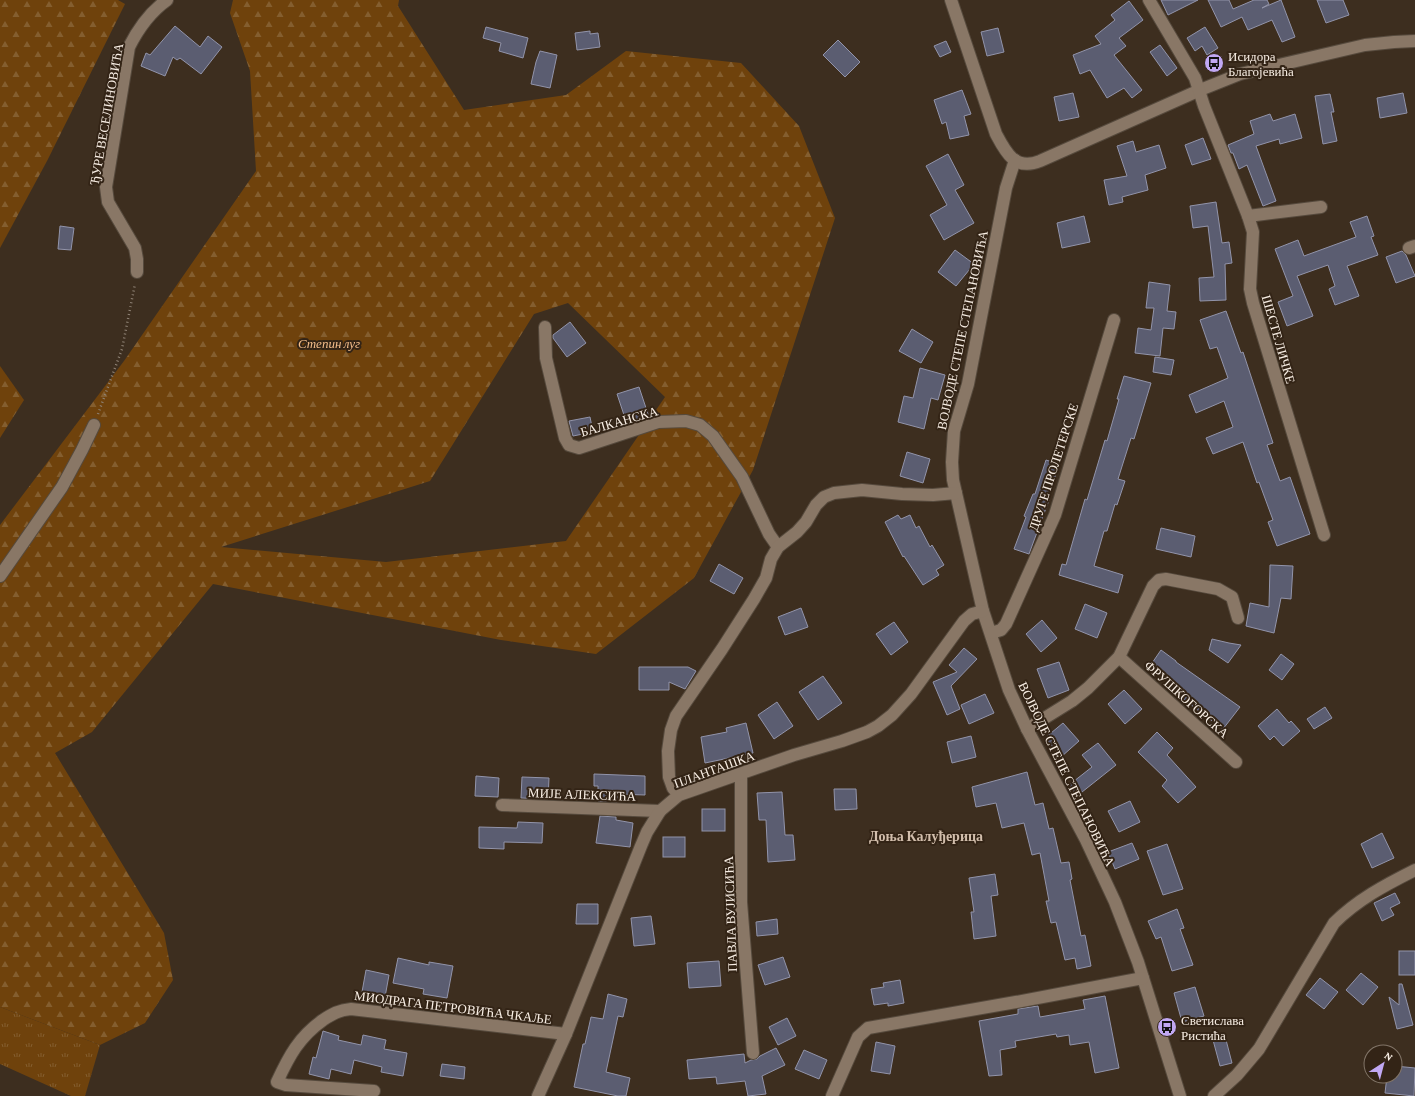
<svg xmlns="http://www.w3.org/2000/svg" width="1415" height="1096" viewBox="0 0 1415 1096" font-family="'Crimson Pro',serif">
<defs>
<pattern id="grass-tufts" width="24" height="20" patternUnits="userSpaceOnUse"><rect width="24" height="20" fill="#6f420c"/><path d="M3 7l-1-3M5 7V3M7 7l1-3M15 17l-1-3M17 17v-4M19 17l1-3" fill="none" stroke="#845e2f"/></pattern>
<pattern id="forest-firs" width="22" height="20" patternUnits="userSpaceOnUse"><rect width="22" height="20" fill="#6f420c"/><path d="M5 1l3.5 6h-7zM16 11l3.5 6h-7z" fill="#845e2f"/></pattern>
</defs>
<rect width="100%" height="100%" fill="#3d2e1f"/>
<!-- grass -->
<path fill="url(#grass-tufts)" d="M0,1007L100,1045L85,1096H71L0,1064Z"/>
<!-- forest -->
<g fill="url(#forest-firs)" fill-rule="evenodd">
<path d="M0,0H118L125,4L47,161L0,248Z"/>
<path d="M233,0H399L398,6L464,110L566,95L626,51L741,63L799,126L835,218L753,470L694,578L596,654L501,640L213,584L92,732L55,753L164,933L173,980L145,1023L100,1045L0,1007V525L124,361L256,171L250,71L230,13ZM568,303L665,397L566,541L386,562L221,547L430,481L534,314Z"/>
<path d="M0,366L24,400L0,438Z"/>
</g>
<!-- building -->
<g fill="#5b5d71" stroke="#9294aa">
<path d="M1161,0H1198L1168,15Z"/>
<path d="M1208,0H1229L1233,9L1254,0H1267L1269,4L1262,8L1281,0L1295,37L1282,42L1272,20L1248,30L1242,17L1221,27Z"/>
<path d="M1317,0H1343L1349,15L1326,23Z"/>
<path d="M1129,1L1143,20L1119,38L1126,46L1114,55L1142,90L1132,98L1124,88L1107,98L1090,70L1080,74L1073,55L1101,44L1095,36L1115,20L1111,15Z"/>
<path d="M175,26L200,47L208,36L222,47L201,74L180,58L177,60L173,57L165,76L141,66L146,53L150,55Z"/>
<path d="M486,27L528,38L523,58L499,51L501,43L483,38Z"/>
<path d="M1205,27L1218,48L1207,55L1202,46L1195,51L1187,38Z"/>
<path d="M998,28L1004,52L987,56L981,32Z"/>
<path d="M590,31V34L598,33L600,47L577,50L575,33Z"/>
<path d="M838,40L860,62L845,77L823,55Z"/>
<path d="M946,41L951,52L940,57L934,46Z"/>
<path d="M1160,45L1177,68L1167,76L1150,52Z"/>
<path d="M540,51L557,55L550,88L531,84L536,62Z"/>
<path d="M962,90L971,114L964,116L969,135L950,139L946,122L942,124L934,100Z"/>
<path d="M1073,93L1079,117L1059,121L1054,97Z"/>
<path d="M1403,93L1407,113L1380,118L1377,98Z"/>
<path d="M1330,94L1334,112H1331L1337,141L1323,144L1315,96Z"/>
<path d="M1270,114L1273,121L1295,114L1302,138L1280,144L1279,139L1256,146L1276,201L1263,206L1247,165L1239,169L1233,153H1231L1228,145L1254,134L1250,121Z"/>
<path d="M1203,138L1211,159L1192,165L1185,145Z"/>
<path d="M1133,141L1136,152L1159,145L1166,168L1145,175L1148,190L1122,197L1123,202L1109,205L1104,180L1127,176L1117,146Z"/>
<path d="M948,154L964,185L955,190L974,223L944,240L930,215L947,205L926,166Z"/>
<path d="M1216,202L1222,243L1229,242L1232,263L1225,264L1226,300L1200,301L1199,278L1214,277L1208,226L1193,228L1190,206Z"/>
<path d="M1084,216L1090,242L1062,248L1057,223Z"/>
<path d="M1367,216L1374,236L1371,237L1378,255L1347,266L1359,296L1335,305L1329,289L1335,286L1328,265L1297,276L1313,316L1287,326L1278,302L1293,296L1275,249L1298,240L1304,256L1356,237L1350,222Z"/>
<path d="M60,226L74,228L71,250L58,249Z"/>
<path d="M955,250L974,264L956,286L938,272Z"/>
<path d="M1402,251L1406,255L1415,276L1396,283L1386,257Z"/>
<path d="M1149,282L1170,285L1167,311L1176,312L1174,329L1163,328L1160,356L1135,353L1138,328L1151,330L1154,308H1146Z"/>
<path d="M1226,311L1241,353L1243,352L1273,443L1267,445L1280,481L1290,477L1310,534L1277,546L1268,522L1273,520L1259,482L1257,483L1243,442L1213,454L1206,438L1233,427L1224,401L1196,413L1189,395L1228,378L1217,347L1210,349L1200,320Z"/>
<path d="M570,322L586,343L567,357L553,338V335Z"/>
<path d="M912,329L933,342L921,363L899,351Z"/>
<path d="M1155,357L1174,360L1171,375L1153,372Z"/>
<path d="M920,368L945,375L938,400L931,398L924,429L898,422L904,396L913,398Z"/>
<path d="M1124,376L1151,383L1134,439L1131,438L1118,479L1125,481L1117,505L1115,504L1107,531H1104L1094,566L1123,575L1118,593L1059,575L1062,564L1066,565L1085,499L1087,500L1105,440L1107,441L1119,399H1117Z"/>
<path d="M639,387L649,417L627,424L617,394Z"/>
<path d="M590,417L593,432L573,436L569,421Z"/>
<path d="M907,452L930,459L923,483L900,476Z"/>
<path d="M1046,460L1059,464L1048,499L1049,500L1029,554L1014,549L1026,517L1024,516L1033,494H1035Z"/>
<path d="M898,515L901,519L910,515L916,528L919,526L930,547L932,545L944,565L936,570L939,575L923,585L904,556L903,557L885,522Z"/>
<path d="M1161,528L1195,536L1191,557L1156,549Z"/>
<path d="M719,564L743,578L734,594L710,581Z"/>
<path d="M1270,565L1293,566L1291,599L1281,598L1274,633L1246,626L1250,603L1269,607Z"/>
<path d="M1085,604L1107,613L1097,638L1075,629Z"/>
<path d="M801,608L808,627L785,635L778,617Z"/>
<path d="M1042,620L1057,638L1041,652L1026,634Z"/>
<path d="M894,622L908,642L891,655L876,634Z"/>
<path d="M1212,639L1229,643L1241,645L1228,663L1209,650Z"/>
<path d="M964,648L977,659L951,686L960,709L947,715L933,682L957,672L949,665Z"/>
<path d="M1161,650L1176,661V662L1240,707L1223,729L1175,693L1179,687L1150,666Z"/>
<path d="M1281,654L1294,664L1282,680L1269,670Z"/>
<path d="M1059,662L1069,690L1048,698L1037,669Z"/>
<path d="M639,667H688L696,671L685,689L669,682V690H639Z"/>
<path d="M823,676L842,703L818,720L799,692Z"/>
<path d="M1124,690L1142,709L1125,724L1108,704Z"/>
<path d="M985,694L994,713L969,724L961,705Z"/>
<path d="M777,702L793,726L774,739L758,715Z"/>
<path d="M1325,707L1332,718L1314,729L1307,719Z"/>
<path d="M1277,709L1289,723L1291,721L1300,731L1283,746L1274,736L1270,740L1258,726Z"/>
<path d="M746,723L753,753L705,763L701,737L727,732L726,728Z"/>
<path d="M1063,723L1079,741L1061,757L1045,738Z"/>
<path d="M1157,732L1173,748L1167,755L1196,787L1178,803L1162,786L1167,780L1138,752Z"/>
<path d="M971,736L976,757L952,763L947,742Z"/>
<path d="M1098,743L1116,765L1077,796L1069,785L1092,767L1082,755Z"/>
<path d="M1027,772L1035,805L1043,803L1049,829L1053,828L1061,863L1069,862L1072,879L1070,880L1081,936L1085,935L1091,966L1077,969L1075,958L1065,960L1056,922L1051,923L1046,901H1049L1040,853L1032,855L1024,823L1002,828L996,803L976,807L972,787Z"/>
<path d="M594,774L645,776V795L617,794V802L598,801V786H594Z"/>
<path d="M476,776L499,778L498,797L475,796Z"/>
<path d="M522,777L549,778L548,799L521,798Z"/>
<path d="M834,789H856L857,809L835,810Z"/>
<path d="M782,792L785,835H793L795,860L768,862L766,820H759L757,793Z"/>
<path d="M1130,801L1140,822L1119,832L1108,811Z"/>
<rect x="702" y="809" width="23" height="22"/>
<path d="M600,816L616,817V820L633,823L630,847L596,843Z"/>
<path d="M518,822L543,823L542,843L504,842V849L479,848V827L517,828Z"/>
<path d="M1382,833L1394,858L1372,868L1361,844Z"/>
<rect x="663" y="837" width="22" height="20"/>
<path d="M1132,843L1139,859L1115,869L1108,852Z"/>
<path d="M1167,844L1183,889L1163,895L1147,851Z"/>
<path d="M995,874L998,895L991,896L996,936L974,939L971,912H974L969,878Z"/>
<path d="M1395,893L1400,903L1390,908L1394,915L1382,921L1374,903Z"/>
<path d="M577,904H598V924H576Z"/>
<path d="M1177,909L1184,928L1180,929L1193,965L1172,971L1161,937L1156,939L1148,921Z"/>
<path d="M651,916L655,944L634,946L631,918Z"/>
<path d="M777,919L778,934L757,936L756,922Z"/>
<rect x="1399" y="951" width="16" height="24"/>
<path d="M783,957L790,977L765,985L758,965Z"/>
<path d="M398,958L429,965V962L453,966L447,998L423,994L424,989L393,983Z"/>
<path d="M719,961L721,986L689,988L687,963Z"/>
<path d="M366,970L389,975L385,997L362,992Z"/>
<path d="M1361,973L1378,987L1363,1005L1346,990Z"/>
<path d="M1320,978L1338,992L1324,1009L1306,995Z"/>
<path d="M900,980L904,1003L888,1006V1003L874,1005L871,989L884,987L883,983Z"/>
<path d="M1399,984H1402L1413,1025L1397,1029L1389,997L1399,1005Z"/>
<path d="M1195,987L1204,1016L1182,1022L1174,993Z"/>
<path d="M608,994L627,999L623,1017L618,1016L606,1072L630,1078L626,1096H618L574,1087L583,1044H585L591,1017L603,1019Z"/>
<path d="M1105,996L1119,1068L1095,1073L1089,1042L1070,1045L1069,1035L1057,1037L1056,1034L1015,1041L1016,1047L1000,1050L1002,1075L989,1076L979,1021L1018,1014V1009L1038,1006L1040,1017L1085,1009L1083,1000Z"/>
<path d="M787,1018L796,1036L778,1045L769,1027Z"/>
<path d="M323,1031L339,1036L338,1040L361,1045L363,1035L386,1040L384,1049L407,1053L403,1076L381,1072L382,1067L354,1060L351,1074L331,1069L329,1079L309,1074L313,1057L316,1058Z"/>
<path d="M1225,1036L1232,1063L1220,1066L1213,1040Z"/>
<path d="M876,1042L895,1046L890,1074L871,1071Z"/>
<path d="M776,1048L785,1065L762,1076L766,1094L748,1096L745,1081L717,1084L716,1077L689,1079L687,1060L744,1054L745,1063L751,1060L757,1059L760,1056Z"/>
<path d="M804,1050L827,1060L819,1079L795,1069Z"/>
<path d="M442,1064L465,1067L464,1079L440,1076Z"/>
<path d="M1395,1066L1415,1068L1414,1096L1385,1093L1387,1076H1395Z"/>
</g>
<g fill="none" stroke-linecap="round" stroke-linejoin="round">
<!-- minor casing -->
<g stroke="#564a3d" stroke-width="14">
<g id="minor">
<path d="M951,0L996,134C1006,153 1015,171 1040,161L1200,90L1240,74L1365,45L1394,42L1415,41"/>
<path d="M1149,0L1195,78L1204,106L1248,216L1253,232L1250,289L1253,303L1324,535"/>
<path d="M1015,160L1006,188L968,384L954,431L952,462L953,480L983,611L1009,690L1027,729L1086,840L1115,902L1138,962L1180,1096"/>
<path d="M1248,216L1321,207"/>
<path d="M1409,248L1415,246"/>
<path d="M137,272V259L135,248L108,202L106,187L129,47C138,29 150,12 167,0"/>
<path d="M545,327L546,358L565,438L569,445L579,448L658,422L686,421L700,425L713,436L742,477L769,534L778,547"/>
<path d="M0,576L62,487L82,450L94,425"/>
<path d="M991,633L1001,630L1006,624L1055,515L1114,320"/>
<path d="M1119,657L1236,762"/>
<path d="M1027,729L1072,701L1088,688L1119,657L1153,586L1159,580L1166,579L1218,589L1232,597L1238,618"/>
<path d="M741,774V902L753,1053"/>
<path d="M679,795L673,788L669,777L668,751L671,730L676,716L722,649L754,599L766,578L771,559L778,547L797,532L806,522L816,505L824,497L834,493L862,490L902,494L933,495L956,493"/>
<path d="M502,805L660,811"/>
<path d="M374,1091L286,1085L277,1082C289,1056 299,1037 323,1020C332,1014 339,1010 351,1009L566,1034"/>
<path d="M538,1096L566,1034L641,846L647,832L660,811L679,795L794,755L842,741L867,732L878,726L892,715L911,694L964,621L972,614L983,611"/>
<path d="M832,1096L858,1037L868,1028L1016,1002L1143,978"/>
<path d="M1214,1096L1237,1075L1259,1049L1334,923C1357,900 1385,885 1415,870"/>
</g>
</g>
<!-- path -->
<path stroke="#8f8275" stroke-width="2.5" stroke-dasharray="1 3" stroke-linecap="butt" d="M98,414L122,349L135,284"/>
<!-- minor -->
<use href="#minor" stroke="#897766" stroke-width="12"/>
</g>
<!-- icons -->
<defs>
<g id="bus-disc" transform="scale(1)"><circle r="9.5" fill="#c1a8f3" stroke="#332416"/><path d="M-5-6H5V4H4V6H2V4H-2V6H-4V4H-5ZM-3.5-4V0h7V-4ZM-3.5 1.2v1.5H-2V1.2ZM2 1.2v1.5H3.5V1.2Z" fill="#111"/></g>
</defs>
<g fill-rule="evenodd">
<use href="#bus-disc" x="1214" y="63"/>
<use href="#bus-disc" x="1167" y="1027"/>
</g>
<g text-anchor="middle" stroke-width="4" stroke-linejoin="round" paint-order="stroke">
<!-- poi labels -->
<g font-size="13" fill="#f8eee4" stroke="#332416" text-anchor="start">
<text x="1228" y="61">Исидора<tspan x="1228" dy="15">Благојевића</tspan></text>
<text x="1181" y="1025">Светислава<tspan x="1181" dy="15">Ристића</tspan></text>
</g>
<!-- street labels -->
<g font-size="13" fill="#f8eee4" stroke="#332416">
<text transform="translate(106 114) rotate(-80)" y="5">ЂУРЕ ВЕСЕЛИНОВИЋА</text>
<text transform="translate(962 330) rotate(-78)" y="5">ВОЈВОДЕ СТЕПЕ СТЕПАНОВИЋА</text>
<text transform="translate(1279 339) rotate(74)" y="5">ШЕСТЕ ЛИЧКЕ</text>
<text transform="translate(619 421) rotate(-16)" y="5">БАЛКАНСКА</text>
<text transform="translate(1053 467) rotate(-72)" y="5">ДРУГЕ ПРОЛЕТЕРСКЕ</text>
<text transform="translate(1187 699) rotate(42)" y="5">ФРУШКОГОРСКА</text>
<text transform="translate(714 769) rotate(-20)" y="5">ПЛАНТАШКА</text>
<text transform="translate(1067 774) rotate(64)" y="5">ВОЈВОДЕ СТЕПЕ СТЕПАНОВИЋА</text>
<text transform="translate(582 794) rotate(2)" y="5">МИЈЕ АЛЕКСИЋА</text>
<text transform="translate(730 914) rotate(-92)" y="5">ПАВЛА ВУЈИСИЋА</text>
<text transform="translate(453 1007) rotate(7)" y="5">МИОДРАГА ПЕТРОВИЋА ЧКАЉЕ</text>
</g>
<!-- park labels -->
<g font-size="13" font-style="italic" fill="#f4bd8a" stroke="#332416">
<text x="329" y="348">Степин луг</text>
</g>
<!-- neighbourhood labels -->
<g font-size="14" font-weight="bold" fill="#d2beac" stroke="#332416">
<text x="926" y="841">Доња Калуђерица</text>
</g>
</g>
<!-- north arrow -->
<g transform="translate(1383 1064) rotate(36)"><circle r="19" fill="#332416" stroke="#827568"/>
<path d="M0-3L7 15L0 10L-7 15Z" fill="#c1a8f3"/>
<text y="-6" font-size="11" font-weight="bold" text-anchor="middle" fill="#f8eee4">N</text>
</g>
</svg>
